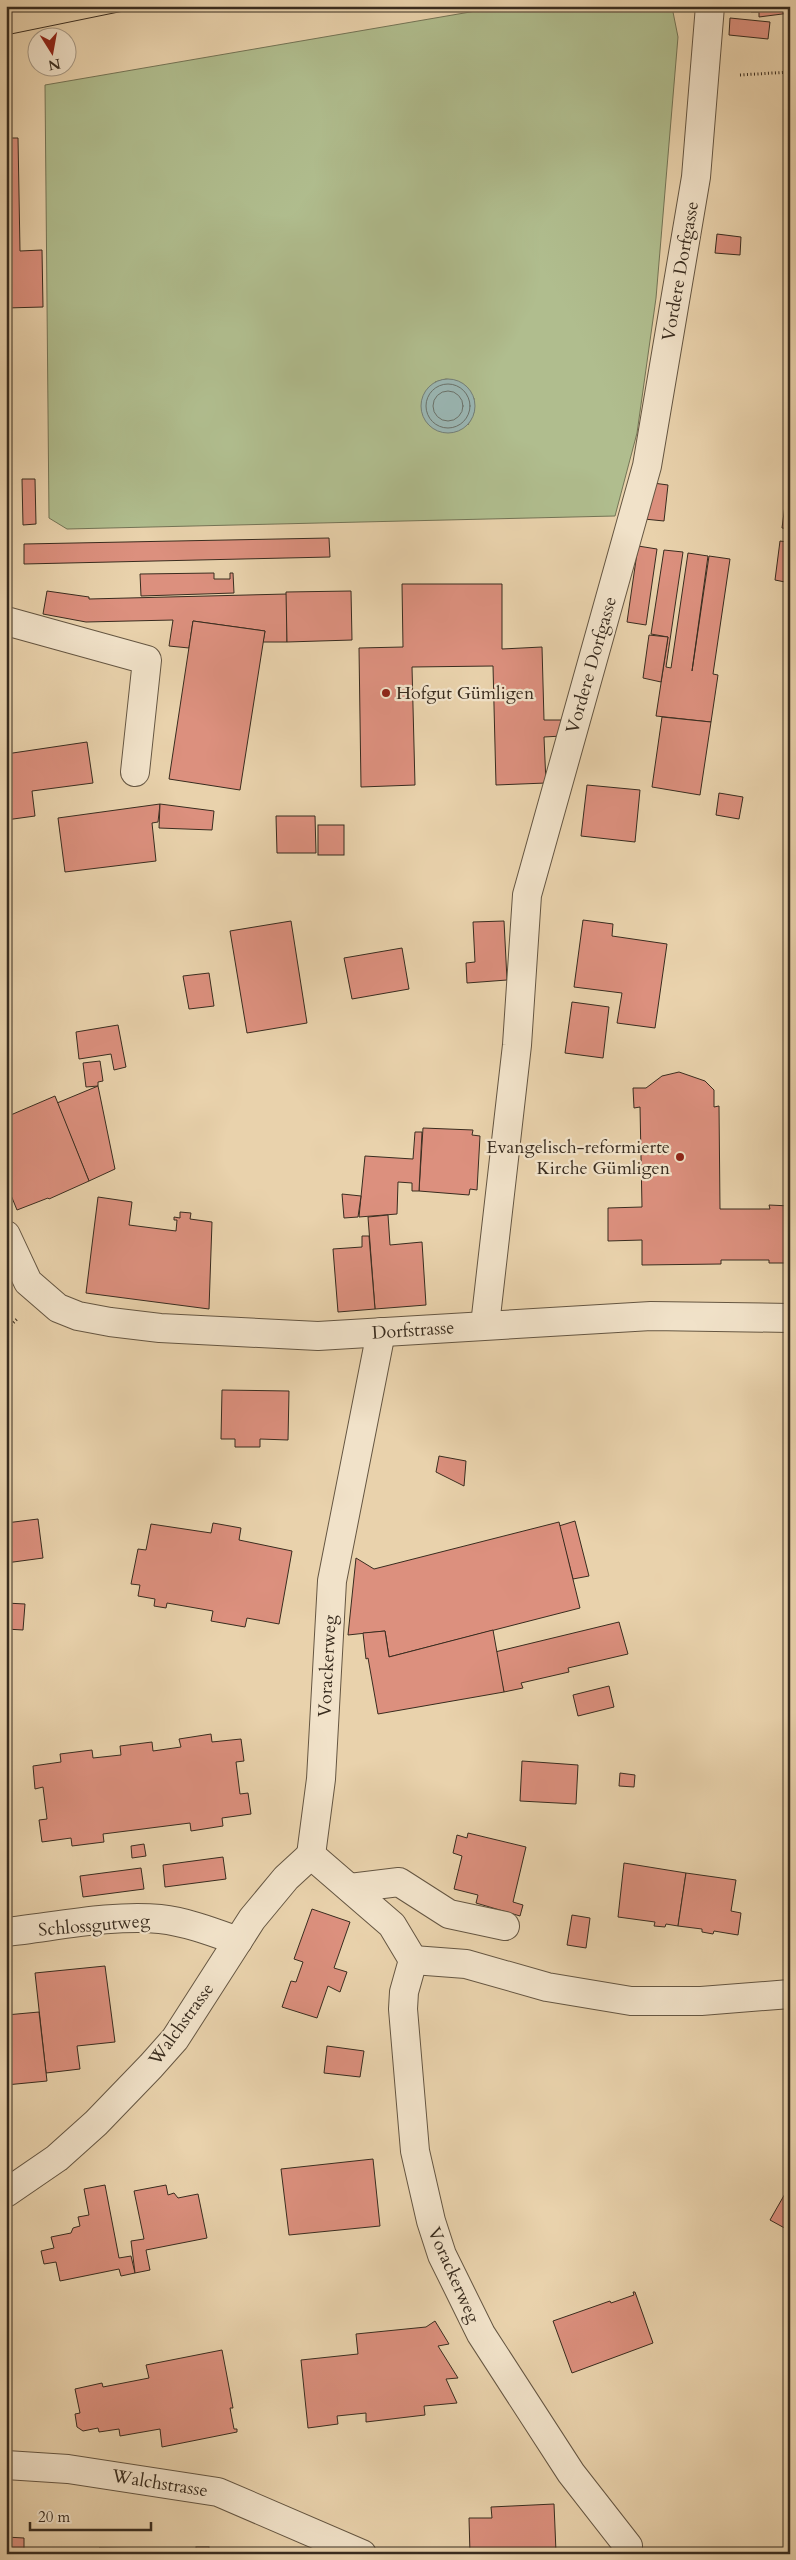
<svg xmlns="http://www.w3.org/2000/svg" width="796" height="2560" viewBox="0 0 796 2560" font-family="Cardo,serif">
<rect width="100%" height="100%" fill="#e9d2ac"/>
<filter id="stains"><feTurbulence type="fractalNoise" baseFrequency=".004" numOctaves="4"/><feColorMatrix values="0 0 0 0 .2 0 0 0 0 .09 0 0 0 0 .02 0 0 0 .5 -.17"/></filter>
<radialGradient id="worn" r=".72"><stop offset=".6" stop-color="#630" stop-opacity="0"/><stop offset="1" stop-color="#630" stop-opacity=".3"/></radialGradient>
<!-- green -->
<path fill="#b0bd8e" stroke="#747456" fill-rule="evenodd" d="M505,6H669L673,12L678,37L656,298L637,433L615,516L67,529L49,518L45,85ZM446,379L457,381L474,398V412L468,425L435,382Z"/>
<!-- water -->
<circle fill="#9ab6b3" stroke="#737f78" cx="448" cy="406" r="27"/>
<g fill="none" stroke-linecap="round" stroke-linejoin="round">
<!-- shore -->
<g stroke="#6a7169" stroke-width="1">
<circle cx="448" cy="406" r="22"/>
<circle cx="448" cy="406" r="15"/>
</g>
</g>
<!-- building -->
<g fill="#dc907e" stroke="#392c1f">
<path d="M750,6H790V13L759,17V12H751Z"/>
<path d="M730,18L770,22L768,39L729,35Z"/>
<path d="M6,138H18L20,251L42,250L43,307L6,308Z"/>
<path d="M717,234L741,237L740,255L715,253Z"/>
<path d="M22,479H35L36,524L23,525Z"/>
<path d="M653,483L668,485L664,521L644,519Z"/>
<path d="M787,490L790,491V583L775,580L780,541L787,542L789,529L782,528Z"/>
<path d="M329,538L330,557L24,564V544Z"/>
<path d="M638,546L657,549L646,625L627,622Z"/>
<path d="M664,550L683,552L666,667L671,668L688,553L708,556L692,671L709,556L730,559L713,674L718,675L711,722L656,716L668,637L651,634Z"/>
<path d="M214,573V579H230V573H233L234,593L141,596L140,574Z"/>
<path d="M402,584H502V649L542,647L544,720H561L562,736L544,737L546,783L496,785L493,666L412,667L415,785L361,787L359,648L403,647Z"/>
<path d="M47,591L89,597V599L287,594V642H263L265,631L193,621L189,648L169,646L173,620L86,622L43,614Z"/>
<path d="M351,591L352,640L287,642L286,592Z"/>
<path d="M193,621L265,631L240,790L169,779Z"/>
<path d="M649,635L668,637L661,682L643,678Z"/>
<path d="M662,717L711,722L700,795L652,787Z"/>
<path d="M87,742L93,783L32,791L35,816L6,820V754Z"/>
<path d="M587,785L640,790L635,842L581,836Z"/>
<path d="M719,793L743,797L739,819L716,815Z"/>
<path d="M160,804L158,822L152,823L156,861L65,872L58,818Z"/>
<path d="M160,804L214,811L212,830L159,828Z"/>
<path d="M276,816H315L316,853H277Z"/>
<rect x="318" y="825" width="26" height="30"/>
<path d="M583,920L613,924L612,936L667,944L655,1028L617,1023L622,993L574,987Z"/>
<path d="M291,921L307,1023L247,1033L230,931Z"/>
<path d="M504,921L507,980L467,983L466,963L475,962L473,922Z"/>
<path d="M402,948L409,989L352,999L344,958Z"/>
<path d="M209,973L214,1006L189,1009L183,976Z"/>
<path d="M572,1002L609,1007L603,1058L565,1053Z"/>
<path d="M118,1025L126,1067L114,1070L111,1054L79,1059L76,1032Z"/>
<path d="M100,1061L103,1081L98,1082V1086L86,1087L83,1063Z"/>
<path d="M679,1072L705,1081L714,1090V1107L719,1106L720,1209H770L769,1205L790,1206V1263H769V1260H721V1264L642,1265V1240L608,1241V1208L642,1207L640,1107L634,1108L633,1088H646L662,1076Z"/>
<path d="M98,1086L115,1169L89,1181L57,1103Z"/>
<path d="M55,1096L89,1181L49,1199L48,1198L17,1210L6,1183V1117Z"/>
<path d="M423,1128L473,1130L472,1135L480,1136L477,1190L470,1189L469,1195L419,1191Z"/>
<path d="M415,1132H422L419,1191H412V1183L398,1182L397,1214L359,1217L365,1156L413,1159Z"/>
<path d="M342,1194L361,1196L358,1217L344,1218Z"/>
<path d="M98,1197L132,1202L129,1225L176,1231L177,1220H174V1217L180,1218V1212L191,1213L190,1219L212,1222L209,1309L86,1293Z"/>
<path d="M388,1215L390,1245L422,1242L426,1305L375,1309L368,1217Z"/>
<path d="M362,1236H369L375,1309L338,1312L333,1249L362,1247Z"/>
<path d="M222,1390L289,1391L288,1440L260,1439V1447H235V1439H221Z"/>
<path d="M439,1456L466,1461L464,1486L436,1472Z"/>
<path d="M38,1519L43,1558L6,1563V1523Z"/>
<path d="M575,1521L589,1576L573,1579L559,1526Z"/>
<path d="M559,1522L580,1608L389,1657L385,1631L348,1635L356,1558L374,1569Z"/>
<path d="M213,1523L241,1528L239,1540L292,1551L279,1624L247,1618L245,1627L211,1621L213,1611L167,1603L166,1608L154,1606L155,1599L138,1596L140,1585L131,1584L138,1549L146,1550L151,1524L211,1533Z"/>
<path d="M6,1603L25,1604L23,1630L6,1629Z"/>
<path d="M619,1622L628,1654L568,1668L569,1672L521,1683L523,1688L504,1692L495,1652Z"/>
<path d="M493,1630L504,1692L378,1714L368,1658L366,1659L363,1633L385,1631L389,1657Z"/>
<path d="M609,1686L614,1707L578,1716L573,1695Z"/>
<path d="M211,1734L212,1742L241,1739L244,1761L236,1762L240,1794L248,1793L251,1814L222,1818L223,1826L191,1831L190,1823L103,1834L104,1842L72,1846L71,1838L42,1842L39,1820L47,1819L43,1787L35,1789L33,1766L61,1762L60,1754L92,1750L93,1758L121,1755L120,1746L152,1742L153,1751L181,1747L179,1739Z"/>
<path d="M522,1761L578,1765L576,1804L520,1801Z"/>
<path d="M620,1773L635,1775L634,1787L619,1786Z"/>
<path d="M468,1833L526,1847L513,1902L523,1905L520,1916L476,1903L478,1895L454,1889L462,1856L453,1853L457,1835L467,1838Z"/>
<path d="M144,1844L146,1856L132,1858L131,1846Z"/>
<path d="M223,1857L226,1879L165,1887L163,1865Z"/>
<path d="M624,1863L686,1873L678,1926L666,1924L665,1927L654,1926L655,1922L618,1917Z"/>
<path d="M141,1868L144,1889L83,1897L80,1876Z"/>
<path d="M686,1873L736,1880L731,1911L741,1913L738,1935L714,1931L713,1934L702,1932V1929L678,1926Z"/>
<path d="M312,1909L350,1922L334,1968L347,1972L340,1992L328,1986L317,2018L282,2007L291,1981L296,1982L303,1962L294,1959Z"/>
<path d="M572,1915L590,1918L586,1948L567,1945Z"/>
<path d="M105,1966L115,2042L77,2046L80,2069L46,2073L35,1973Z"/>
<path d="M39,2012L47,2081L6,2085V2015Z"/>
<path d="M327,2046L364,2051L360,2077L324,2073Z"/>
<path d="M373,2159L380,2226L289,2235L281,2169Z"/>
<path d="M105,2185L119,2258L131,2256L135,2273L121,2276L119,2269L60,2281L56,2262L44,2264L41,2251L54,2248L51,2237L71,2233L73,2228L80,2226L78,2217L89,2215L84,2189Z"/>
<path d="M166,2185L168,2195L174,2193L178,2198L198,2194L207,2238L146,2250L150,2270L135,2273L131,2241L144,2239L134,2191Z"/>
<path d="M790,2185V2231L770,2220Z"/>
<path d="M633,2292H635L653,2343L572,2373L553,2321L610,2301L611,2303L634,2295Z"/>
<path d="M435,2321L449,2344L438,2346L458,2378L446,2379L457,2403L424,2406L425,2415L366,2422V2413L337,2416L338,2424L308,2428L301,2360L358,2354L356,2334L426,2327Z"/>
<path d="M222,2350L233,2408H230L234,2429H237V2432L162,2447L160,2429L120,2436L119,2429L99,2432L98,2428L83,2431L77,2427L75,2414L80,2413L75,2389L102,2383L103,2387L149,2378L146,2365Z"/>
<path d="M554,2504L556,2552L470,2554L469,2518H492L491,2507Z"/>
<path d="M6,2537L24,2538V2554H6Z"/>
<rect x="196" y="2547" width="13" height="7"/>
<path d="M99,2548L158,2549V2554H161H99Z"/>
</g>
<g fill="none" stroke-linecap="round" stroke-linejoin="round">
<!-- minor casing -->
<g stroke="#655642" stroke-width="30">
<g id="minor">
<path d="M6,621L147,660L135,772"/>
<path d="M6,1235L28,1282L58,1308L78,1316L110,1322L160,1328L318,1336L651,1316L790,1318"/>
<path d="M485,1325L517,1045L527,895L647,466L696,177L710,6"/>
<path d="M311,1855L392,1925L413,1960L404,1992L403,2009L415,2151L431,2221L442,2255L481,2334L571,2473L628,2546"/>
<path d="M311,1855L321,1779L332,1581L381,1332"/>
<path d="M350,1888L399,1882L449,1914L505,1926"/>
<path d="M6,1932C53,1927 114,1914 160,1919C187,1922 213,1932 238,1941"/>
<path d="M413,1960L466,1964L547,1987L631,2001H701L790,1994"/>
<path d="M6,2193L57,2158L96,2123L151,2066L175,2039L252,1919L286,1878L311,1855"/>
<path d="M6,2465L68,2469L218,2492L362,2554"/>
</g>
</g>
<!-- path -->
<g stroke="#392c1f" stroke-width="3" stroke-dasharray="1 2.5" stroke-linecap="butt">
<path d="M740,75L790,72"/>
<path d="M6,1330L18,1318"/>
</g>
<!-- minor -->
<use href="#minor" stroke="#f1e2c9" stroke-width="28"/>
<!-- tram -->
<path stroke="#392c1f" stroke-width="1" d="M6,35L148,6"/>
</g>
<!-- markers -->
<g fill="#8f2418" stroke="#f1e2c9" stroke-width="2">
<circle cx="386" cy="693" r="5"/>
<circle cx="680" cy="1157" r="5"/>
</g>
<g text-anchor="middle" stroke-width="4.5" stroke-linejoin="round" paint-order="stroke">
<!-- street labels -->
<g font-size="18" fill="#392c1f" stroke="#f1e2c9">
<text transform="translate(680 271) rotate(-80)" y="6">Vordere Dorfgasse</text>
<text transform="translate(591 665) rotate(-74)" y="6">Vordere Dorfgasse</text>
<text transform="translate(413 1330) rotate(-4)" y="6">Dorfstrasse</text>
<text transform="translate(327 1666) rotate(-87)" y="6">Vorackerweg</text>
<text transform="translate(94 1925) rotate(-5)" y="6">Schlossgutweg</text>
<text transform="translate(181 2024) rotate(-54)" y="6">Walchstrasse</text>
<text transform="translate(454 2275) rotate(66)" y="6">Vorackerweg</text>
<text transform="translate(160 2483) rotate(9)" y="6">Walchstrasse</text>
</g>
<!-- poi labels -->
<g font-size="18" fill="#392c1f" stroke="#f1e2c9" text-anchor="start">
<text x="396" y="699">Hofgut Gümligen</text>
<text x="670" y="1153" text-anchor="end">Evangelisch-reformierte<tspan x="670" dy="21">Kirche Gümligen</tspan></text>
</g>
</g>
<!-- margin -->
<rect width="796" height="2560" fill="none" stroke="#e9d2ac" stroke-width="25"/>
<rect x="8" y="8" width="781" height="2545" fill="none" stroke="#392c1f" stroke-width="2.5"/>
<rect x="12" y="12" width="771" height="2535" fill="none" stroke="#392c1f"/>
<!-- north arrow -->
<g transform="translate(52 52) rotate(169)"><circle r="24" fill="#f1e2c9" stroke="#a79985"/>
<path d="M0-4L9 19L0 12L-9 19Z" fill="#8f2418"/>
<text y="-8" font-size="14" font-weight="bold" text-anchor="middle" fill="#392c1f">N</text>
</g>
<!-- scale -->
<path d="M30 2522v8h121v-8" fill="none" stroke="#392c1f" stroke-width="2.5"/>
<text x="38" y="2522" font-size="15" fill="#392c1f" stroke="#f1e2c9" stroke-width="4" paint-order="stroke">20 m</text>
<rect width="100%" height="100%" filter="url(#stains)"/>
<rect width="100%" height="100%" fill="url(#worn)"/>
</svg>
